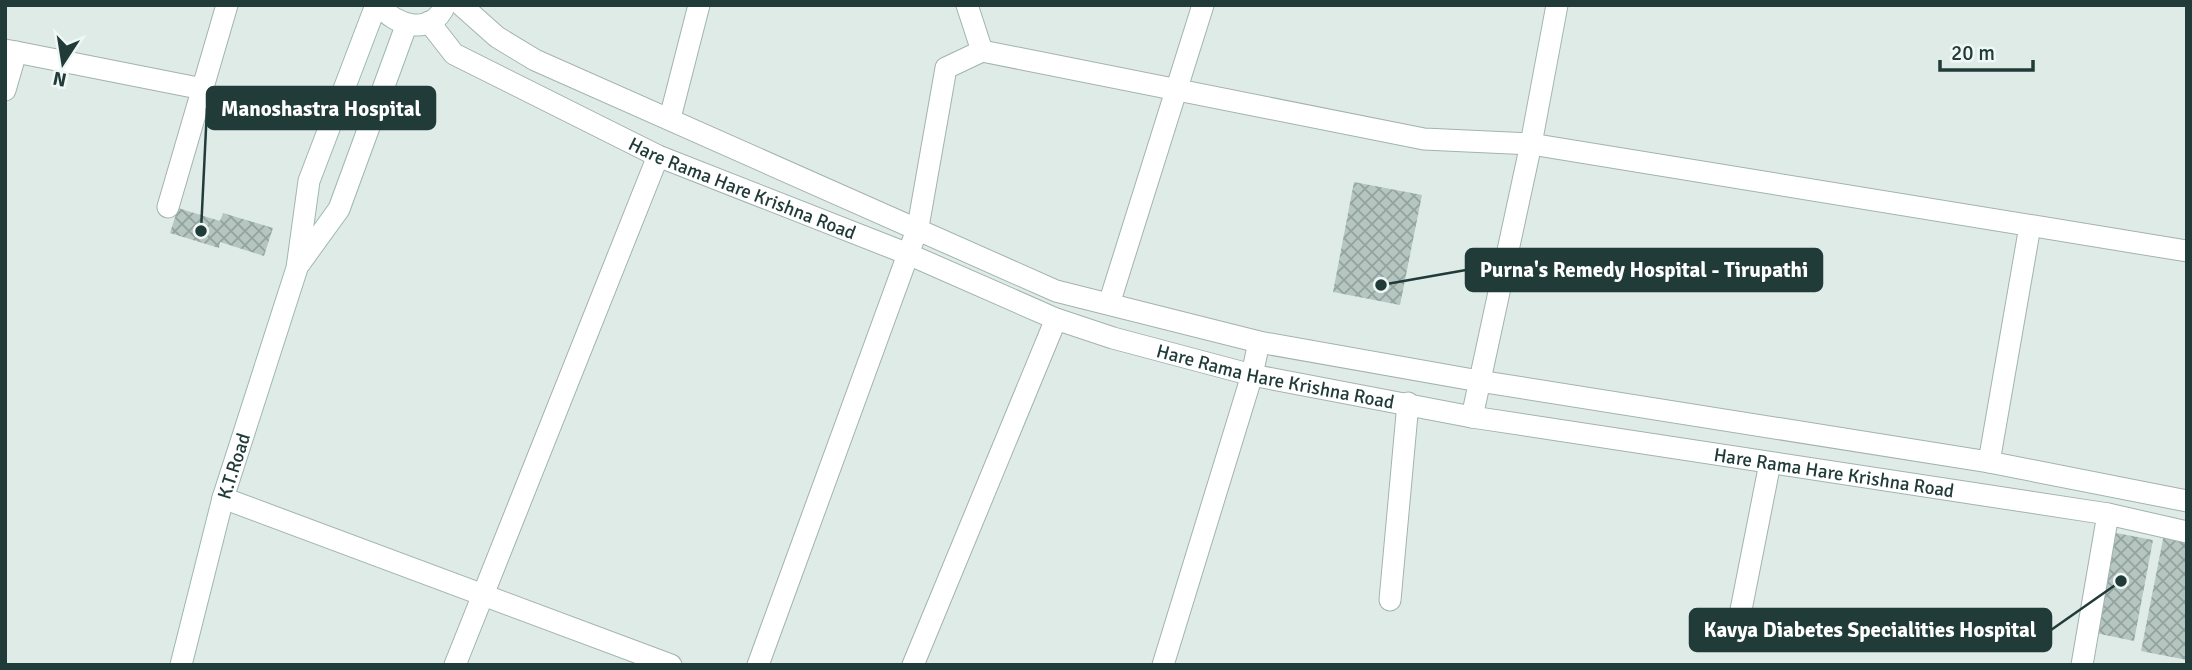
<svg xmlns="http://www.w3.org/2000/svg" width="2192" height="670" viewBox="0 0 2192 670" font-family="Signika,sans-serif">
<defs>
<pattern id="building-cross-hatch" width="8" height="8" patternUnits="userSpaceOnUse" patternTransform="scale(1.75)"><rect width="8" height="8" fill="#b5c6c1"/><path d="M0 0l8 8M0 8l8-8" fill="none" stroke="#93a29e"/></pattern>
</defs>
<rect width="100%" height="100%" fill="#dfebe7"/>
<!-- building -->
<g fill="url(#building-cross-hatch)">
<path d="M1354,182L1422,195L1400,305L1333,292Z"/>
<path d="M178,208L220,221L223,213L273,228L264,256L220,242L219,248L170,233Z"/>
<path d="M2165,529L2187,533V660L2141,651Z"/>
<path d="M2101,530L2153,540L2134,641L2081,630Z"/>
</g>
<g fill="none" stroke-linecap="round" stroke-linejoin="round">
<!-- minor casing -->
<g stroke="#a2b3af" stroke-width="23">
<g id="minor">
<path d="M5,50L16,52L5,90"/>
<path d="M982,51L1424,139L1531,144L2187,251"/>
<path d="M16,52L203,89"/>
<path d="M670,118L699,5"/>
<path d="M168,207L227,5"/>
<path d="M1109,304L1203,5"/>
<path d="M1472,417L1531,144L1557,5"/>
<path d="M1989,462L2030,226"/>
<path d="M223,498L671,665"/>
<path d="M1390,600L1408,403"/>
<path d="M1739,620L1770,463"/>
<path d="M455,665L658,156"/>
<path d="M758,665L918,227L946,68L982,51L967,5"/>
<path d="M913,665L1056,319"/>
<path d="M1163,665L1252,375L1259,342"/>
<path d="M2082,665L2108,514"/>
</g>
</g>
<!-- tertiary casing -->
<g stroke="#a2b3af" stroke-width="23">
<g id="tertiary">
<path d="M461,5L497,37L535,60L1056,291L1259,342L1479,381L1989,462L2187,501"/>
<path id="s1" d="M429,22L454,54L658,156L908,254L1056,319L1113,338L1252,375L1472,417L2108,514L2187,532"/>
</g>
</g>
<!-- secondary casing -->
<g stroke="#9eb7b1" stroke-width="23">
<g id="secondary">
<path d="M379,5C395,26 432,37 445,5"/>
<path d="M300,263L339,209L406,26"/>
<path id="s2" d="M181,665L223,498L297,268L309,181L376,5"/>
</g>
</g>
<!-- minor -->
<use href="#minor" stroke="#fff" stroke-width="21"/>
<!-- tertiary -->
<use href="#tertiary" stroke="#fff" stroke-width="21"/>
<!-- secondary -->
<use href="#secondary" stroke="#fff" stroke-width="21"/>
</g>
<g text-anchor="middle" stroke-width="5" stroke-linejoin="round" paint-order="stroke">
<!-- street labels -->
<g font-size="19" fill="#203b38" stroke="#f0f8f5">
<text dy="7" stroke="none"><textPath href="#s1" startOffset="359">Hare Rama Hare Krishna Road</textPath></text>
<text dy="7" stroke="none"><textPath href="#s1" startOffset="926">Hare Rama Hare Krishna Road</textPath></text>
<text dy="7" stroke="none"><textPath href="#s2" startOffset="206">K.T.Road</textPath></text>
<text dy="7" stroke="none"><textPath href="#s1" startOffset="1493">Hare Rama Hare Krishna Road</textPath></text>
</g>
</g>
<!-- callouts -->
<path fill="none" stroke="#203b38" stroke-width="2.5" d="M201 231L207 108M1381 285L1466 270M2121 581L2051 630"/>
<g fill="#203b38" stroke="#f0f8f5" stroke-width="2.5">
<circle cx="201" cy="231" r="7"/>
<circle cx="1381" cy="285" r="7"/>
<circle cx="2121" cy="581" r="7"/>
</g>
<g fill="#203b38" stroke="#203b38" stroke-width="2.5">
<rect x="207" y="87" width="228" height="42" rx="7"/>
<rect x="1466" y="249" width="356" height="42" rx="7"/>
<rect x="1690" y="609" width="361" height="42" rx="7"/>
</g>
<g font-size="21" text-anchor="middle" font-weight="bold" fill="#fff">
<text x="321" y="116">Manoshastra Hospital</text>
<text x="1644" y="277">Purna's Remedy Hospital - Tirupathi</text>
<text x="1870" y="637">Kavya Diabetes Specialities Hospital</text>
</g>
<!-- border -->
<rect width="2192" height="670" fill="none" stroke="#203b38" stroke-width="14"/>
<!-- north arrow -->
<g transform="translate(63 63) rotate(192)" stroke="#f0f8f5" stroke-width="5" paint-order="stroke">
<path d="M0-5L12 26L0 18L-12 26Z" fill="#203b38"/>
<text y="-10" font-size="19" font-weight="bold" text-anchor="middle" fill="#203b38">N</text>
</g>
<!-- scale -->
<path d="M1940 60v10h93v-10" fill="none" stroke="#203b38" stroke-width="3.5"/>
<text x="1951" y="60" font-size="21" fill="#203b38" stroke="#f0f8f5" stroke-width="5" paint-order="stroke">20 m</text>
</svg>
